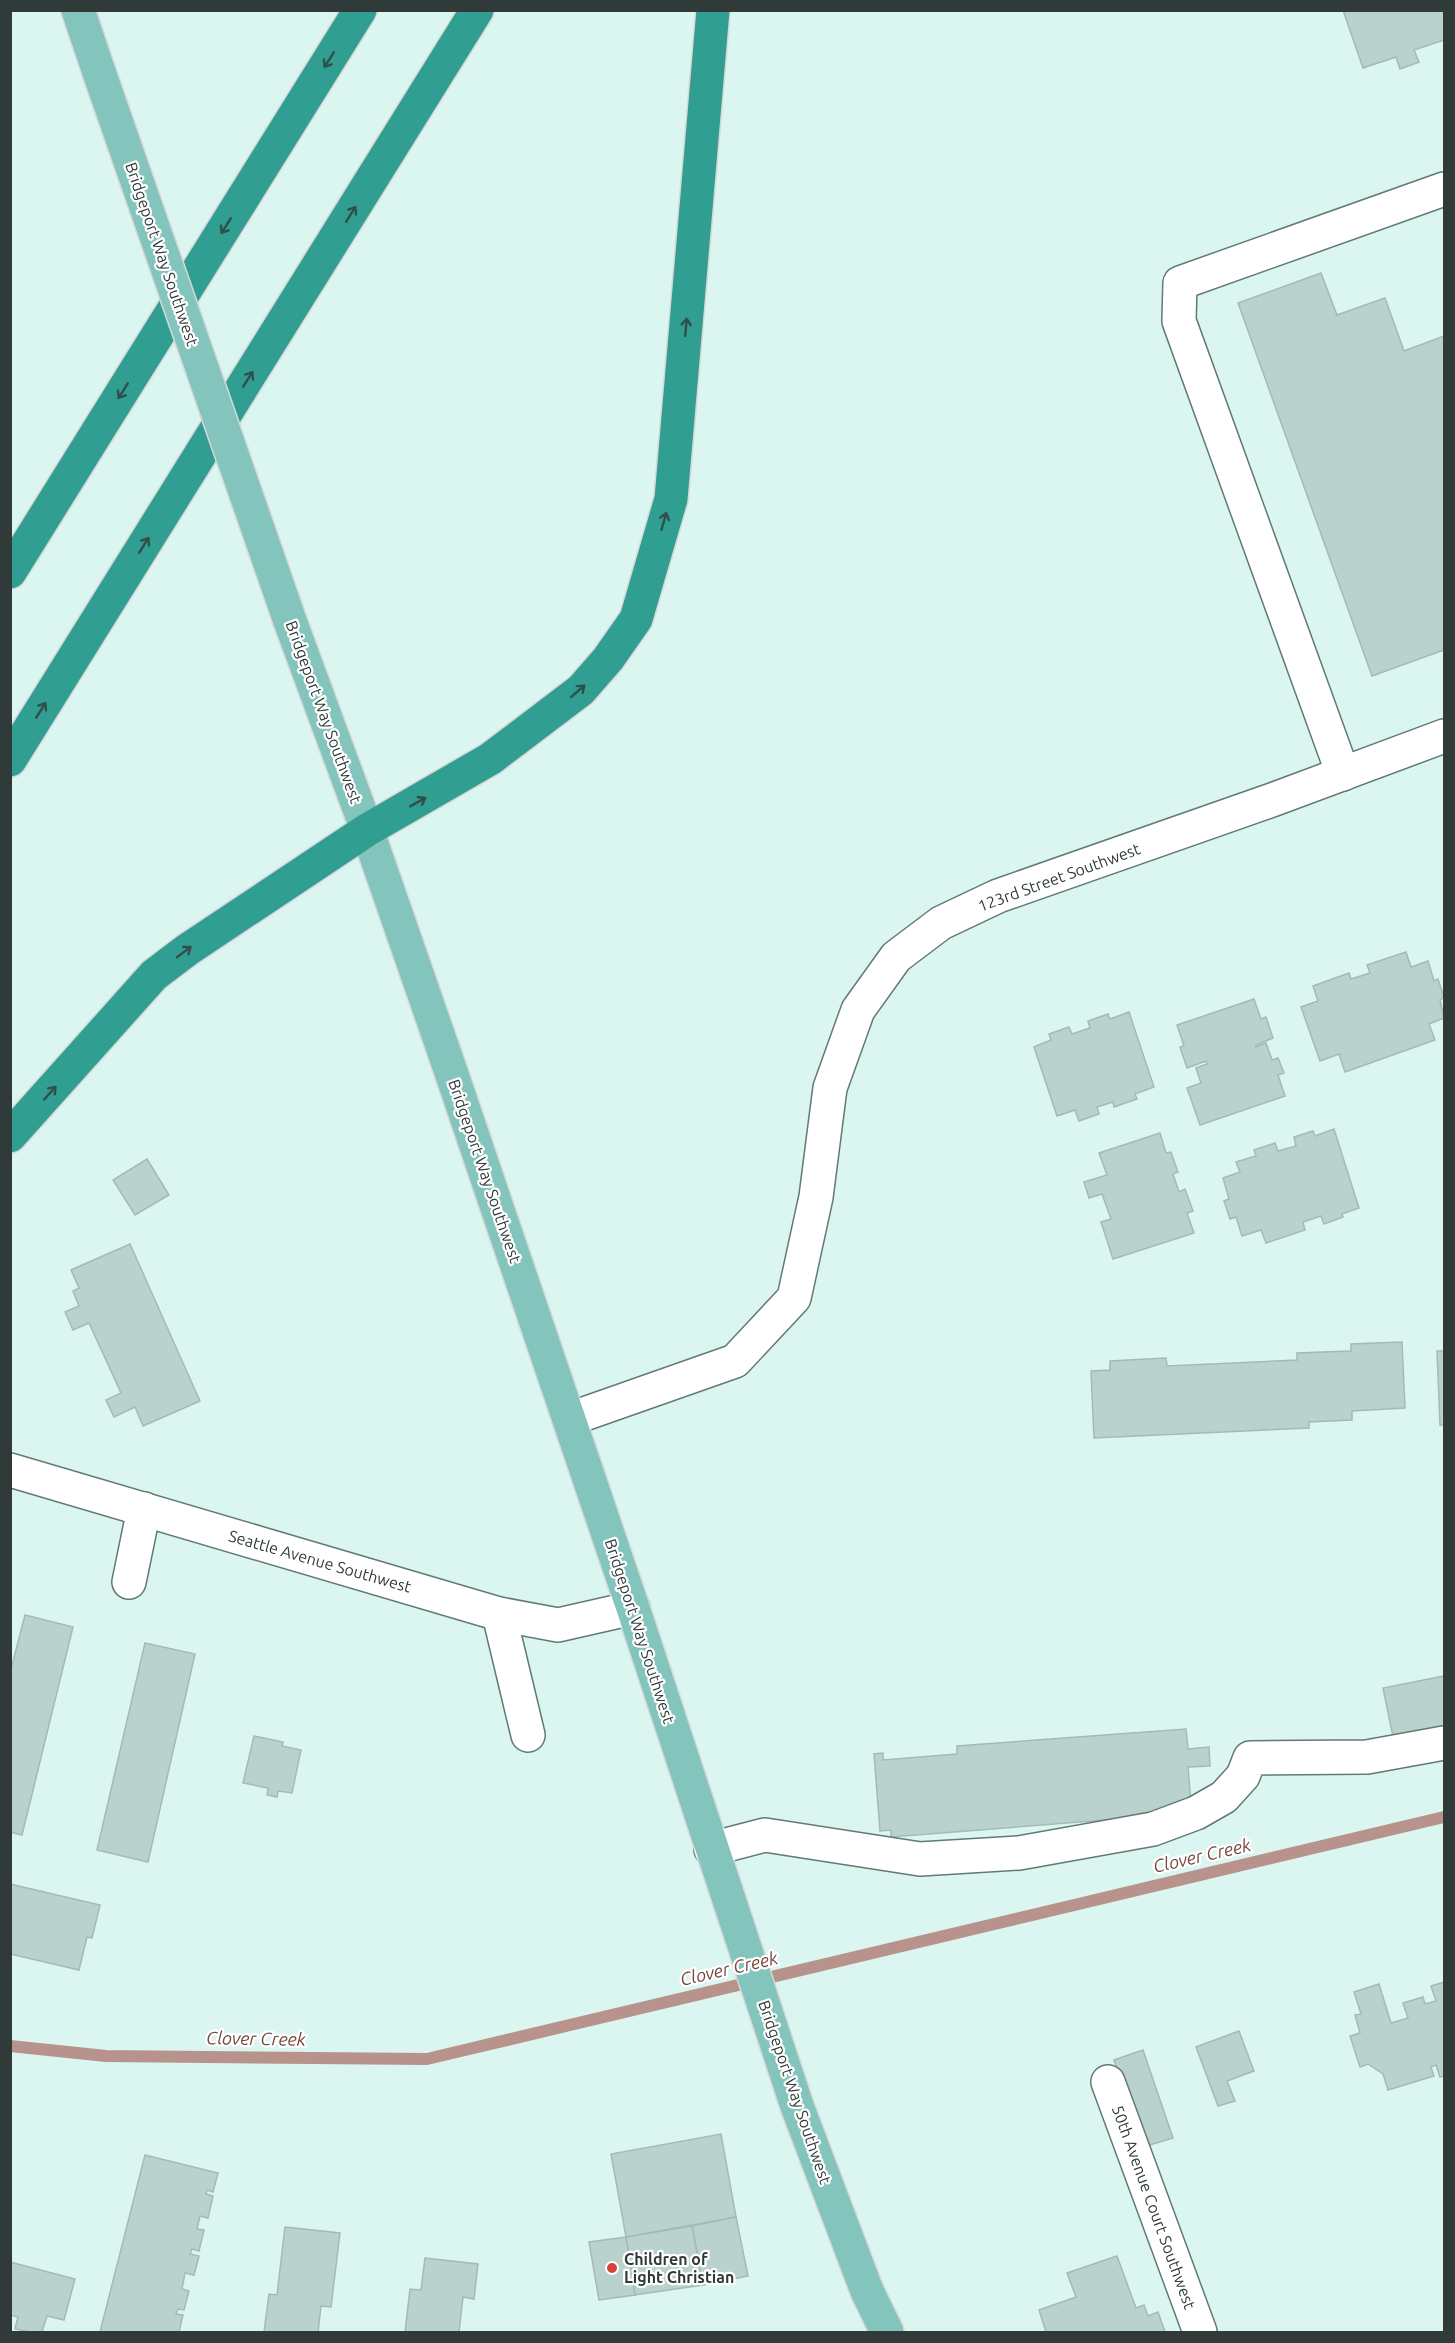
<svg xmlns="http://www.w3.org/2000/svg" width="1455" height="2343" viewBox="0 0 1455 2343" font-family="Ubuntu,sans-serif">
<rect width="100%" height="100%" fill="#dbf5f0"/>
<g fill="none" stroke-linecap="round" stroke-linejoin="round">
<!-- stream -->
<path stroke="#b7938c" stroke-width="12" d="M10,2046L106,2056L427,2059L1444,1817"/>
</g>
<!-- building -->
<g fill="#b9d2ce" stroke="#a2bbb6" stroke-width="1.5">
<path d="M1343,10H1444V40L1414,50L1419,62L1400,69L1396,57L1363,68Z"/>
<path d="M1321,273L1337,315L1385,298L1404,351L1444,336V650L1372,676L1238,303Z"/>
<path d="M1406,952L1411,967L1428,961L1434,981L1438,979L1444,997L1440,1000L1444,1018L1429,1024L1435,1040L1345,1072L1339,1054L1320,1061L1301,1007L1318,1001L1313,986L1349,973L1351,979L1370,973L1367,965Z"/>
<path d="M1254,999L1261,1019L1266,1017L1273,1038L1256,1045V1047L1266,1043L1272,1060L1278,1058L1284,1073L1278,1075L1285,1096L1200,1125L1187,1088L1201,1083L1196,1068L1207,1064L1206,1061L1187,1068L1180,1047L1184,1046L1177,1025Z"/>
<path d="M1129,1012L1154,1087L1135,1094L1137,1099L1114,1107L1113,1102L1097,1107L1099,1114L1079,1121L1075,1110L1057,1116L1034,1047L1051,1040L1049,1034L1069,1027L1072,1034L1090,1028L1088,1021L1108,1014L1110,1019Z"/>
<path d="M1334,1129L1359,1208L1342,1214L1343,1217L1324,1224L1321,1216L1303,1222L1305,1230L1266,1243L1261,1230L1242,1236L1236,1217L1230,1219L1224,1201L1229,1199L1223,1178L1240,1172L1236,1162L1256,1156L1254,1150L1275,1143L1278,1151L1296,1146L1294,1137L1313,1131L1315,1136Z"/>
<path d="M1160,1133L1166,1153L1171,1152L1178,1172L1173,1174L1179,1192L1185,1189L1193,1211L1187,1213L1194,1233L1113,1259L1101,1222L1111,1219L1102,1194L1089,1198L1084,1182L1107,1175L1099,1153Z"/>
<path d="M147,1159L169,1195L135,1215L113,1180Z"/>
<path d="M130,1244L200,1401L143,1426L135,1407L114,1417L106,1400L121,1393L89,1323L73,1330L65,1312L79,1306L73,1291L79,1288L71,1270Z"/>
<path d="M1402,1342L1405,1408L1352,1411V1420L1309,1422V1428L1094,1438L1091,1371L1110,1370V1361L1166,1358L1167,1366L1297,1360V1353L1351,1351V1344Z"/>
<path d="M1437,1351H1444V1425H1440Z"/>
<path d="M25,1615L73,1627L22,1835L10,1832V1673Z"/>
<path d="M145,1643L195,1654L148,1862L97,1850Z"/>
<path d="M1444,1676V1733L1394,1742L1383,1688Z"/>
<path d="M1186,1729L1188,1749L1209,1747L1210,1766L1188,1767L1191,1804L1155,1816L891,1837V1830L880,1831L874,1754L883,1753V1760L957,1754V1746Z"/>
<path d="M254,1736L283,1742L282,1746L301,1750L292,1793L278,1791L277,1797L267,1795L268,1788L243,1783Z"/>
<path d="M10,1884L100,1905L92,1938L87,1937L79,1970L10,1954Z"/>
<path d="M1444,1982V2076L1440,2077L1436,2065L1431,2067L1434,2076L1388,2090L1383,2074L1368,2064L1360,2067L1350,2036L1360,2033L1355,2015L1361,2014L1354,1992L1379,1984L1391,2023L1408,2018L1403,2003L1423,1997L1425,2004L1436,2001L1431,1986Z"/>
<path d="M1239,2031L1254,2071L1227,2081L1235,2101L1218,2106L1196,2047Z"/>
<path d="M1143,2050L1173,2138L1143,2147L1114,2060Z"/>
<path d="M721,2134L736,2217L626,2237L611,2154Z"/>
<path d="M145,2155L218,2173L213,2192L207,2190L206,2194L213,2196L208,2218L200,2216L197,2229L204,2230L199,2251L192,2249L190,2254L199,2256L194,2275L185,2273L182,2289L189,2291L184,2310L178,2309L176,2314L183,2315L179,2332H100Z"/>
<path d="M736,2217L748,2276L703,2285L692,2226Z"/>
<path d="M692,2226L703,2285L635,2295L626,2237Z"/>
<path d="M285,2227L340,2233L331,2307L321,2306L318,2332H264L269,2294L277,2295Z"/>
<path d="M626,2237L635,2295L599,2300L589,2242Z"/>
<path d="M1117,2256L1136,2308L1144,2305L1148,2316L1158,2312L1165,2332H1046L1039,2310L1076,2297L1067,2273Z"/>
<path d="M425,2258L478,2264L474,2299L463,2297L459,2332H405L410,2289L421,2290Z"/>
<path d="M10,2262L75,2279L64,2320L47,2316L42,2332H30L15,2329L18,2317L10,2315Z"/>
</g>
<g fill="none" stroke-linecap="round" stroke-linejoin="round">
<!-- minor casing -->
<g stroke="#627a76" stroke-width="36">
<g id="minor">
<path d="M1343,774L1179,321L1180,283L1444,189"/>
<path d="M570,1419L735,1361L794,1298L816,1197L830,1088L858,1010L896,957L941,923L998,896L1272,800L1444,736"/>
<path d="M10,1470L499,1614L558,1625L633,1608"/>
<path d="M129,1582L144,1509"/>
<path d="M499,1614L528,1735"/>
<path d="M711,1849L765,1835L920,1859L1019,1853L1153,1829L1196,1813L1224,1797L1243,1776L1250,1758L1367,1757L1444,1743"/>
<path d="M1108,2082L1200,2332"/>
</g>
</g>
<!-- major casing -->
<g stroke="#d6d8d7" stroke-width="36">
<g id="major">
<path d="M78,10L99,72"/>
<path d="M290,621L367,830L449,1066L633,1608L797,2106L867,2291L887,2332"/>
</g>
</g>
<!-- highway casing -->
<g stroke="#d6d8d7" stroke-width="36">
<g id="highway">
<path d="M10,572L360,10"/>
<path d="M10,760L477,10"/>
<path d="M10,1136L154,975L187,950L367,830L490,759L581,690L608,659L636,619L671,499L713,10"/>
</g>
</g>
<!-- minor -->
<use href="#minor" stroke="#fff" stroke-width="33"/>
<!-- major -->
<use href="#major" stroke="#83c5bd" stroke-width="33"/>
<!-- highway -->
<use href="#highway" stroke="#309e91" stroke-width="33"/>
<!-- major-bridge casing -->
<g stroke="#d6d8d7" stroke-width="36" stroke-linecap="butt">
<path id="major-bridge" d="M99,72L290,621"/>
</g>
<!-- major-bridge -->
<use href="#major-bridge" stroke="#83c5bd" stroke-width="33"/>
</g>
<!-- one-way arrows -->
<defs><path id="oneway-shaft" d="M-6 0H5M1.5-3L5.5 0L1.5 3" fill="none" stroke-width="1.6" stroke-linecap="round" stroke-linejoin="round" transform="scale(1.5)"/></defs>
<g stroke="#304f4b">
<use href="#oneway-shaft" transform="translate(329 60) rotate(122)"/>
<use href="#oneway-shaft" transform="translate(351 214) rotate(-58)"/>
<use href="#oneway-shaft" transform="translate(226 226) rotate(122)"/>
<use href="#oneway-shaft" transform="translate(686 327) rotate(-85)"/>
<use href="#oneway-shaft" transform="translate(248 379) rotate(-58)"/>
<use href="#oneway-shaft" transform="translate(123 391) rotate(122)"/>
<use href="#oneway-shaft" transform="translate(664 521) rotate(-74)"/>
<use href="#oneway-shaft" transform="translate(144 545) rotate(-58)"/>
<use href="#oneway-shaft" transform="translate(578 691) rotate(-41)"/>
<use href="#oneway-shaft" transform="translate(41 710) rotate(-58)"/>
<use href="#oneway-shaft" transform="translate(418 802) rotate(-29)"/>
<use href="#oneway-shaft" transform="translate(184 952) rotate(-37)"/>
<use href="#oneway-shaft" transform="translate(50 1093) rotate(-48)"/>
</g>
<!-- markers -->
<circle fill="#d24437" stroke="#fff" stroke-width="2" cx="612" cy="2268" r="6"/>
<g text-anchor="middle" stroke-width="4.5" stroke-linejoin="round" paint-order="stroke">
<!-- street labels -->
<g font-size="16" fill="#303b39" stroke="#fff">
<text transform="translate(162 254) rotate(71)" y="6">Bridgeport Way Southwest</text>
<text transform="translate(324 712) rotate(70)" y="6">Bridgeport Way Southwest</text>
<text transform="translate(1059 877) rotate(-20)" y="6">123rd Street Southwest</text>
<text transform="translate(485 1171) rotate(71)" y="6">Bridgeport Way Southwest</text>
<text transform="translate(320 1561) rotate(16)" y="6">Seattle Avenue Southwest</text>
<text transform="translate(640 1631) rotate(72)" y="6">Bridgeport Way Southwest</text>
<text transform="translate(795 2092) rotate(71)" y="6">Bridgeport Way Southwest</text>
<text transform="translate(1154 2207) rotate(70)" y="6">50th Avenue Court Southwest</text>
</g>
<!-- poi labels -->
<g font-size="16" font-weight="bold" fill="#303b39" stroke="#fff" text-anchor="start">
<text x="624" y="2265">Children of<tspan x="624" dy="18">Light Christian</tspan></text>
</g>
<!-- water labels -->
<g font-size="18" font-style="italic" fill="#79443c" stroke="#fff">
<text transform="translate(1202 1856) rotate(-13)" y="6">Clover Creek</text>
<text transform="translate(729 1969) rotate(-13)" y="6">Clover Creek</text>
<text transform="translate(256 2039) rotate(1)" y="6">Clover Creek</text>
</g>
</g>
<!-- border -->
<rect width="1455" height="2343" fill="none" stroke="#303b39" stroke-width="24"/>
</svg>
